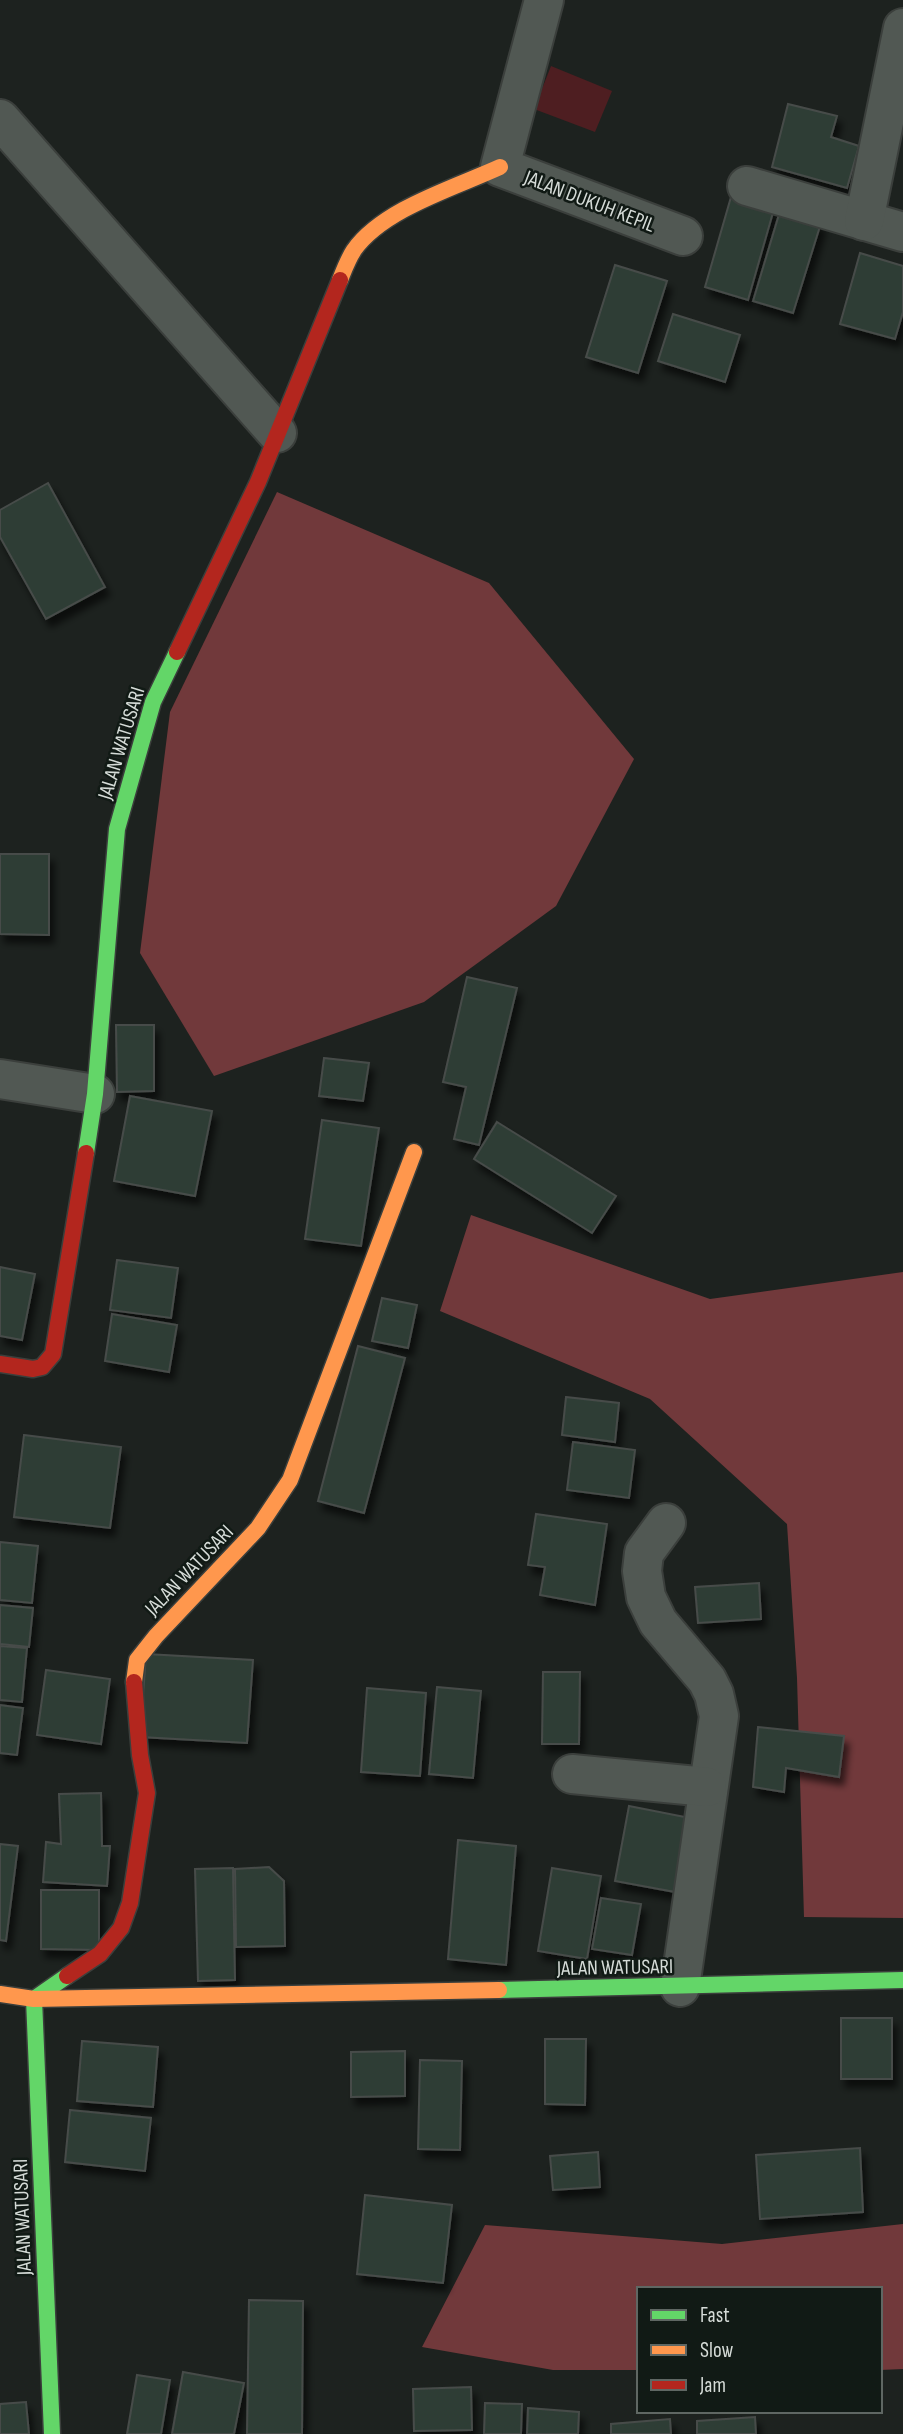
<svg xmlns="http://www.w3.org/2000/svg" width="903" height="2434" viewBox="0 0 903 2434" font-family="'Sofia Sans Condensed',sans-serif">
<defs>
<filter id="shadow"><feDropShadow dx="4.5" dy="8" stdDeviation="3.5" flood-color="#0009"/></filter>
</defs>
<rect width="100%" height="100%" fill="#1d221f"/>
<!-- green -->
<path fill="#4e1e21" d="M551,66L612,91L595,132L534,109Z"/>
<!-- forest -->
<g fill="#71393b">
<path d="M277,492L489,583L634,759L556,906L424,1002L214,1076L140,953L170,712Z"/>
<path d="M471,1215L710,1299L903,1272V1918L804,1917L797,1678L787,1524L650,1399L440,1311Z"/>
<path d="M903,2224V2369L880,2370V2289H639V2370H553L422,2347L485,2225L722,2244Z"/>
</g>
<!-- building -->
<g fill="#2e3e36" stroke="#474c49" stroke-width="2" filter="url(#shadow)">
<path d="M788,104L837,116L831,137L859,146L847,188L772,167Z"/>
<path d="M731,197L774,209L748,300L705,287Z"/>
<path d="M780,211L821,223L793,313L753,301Z"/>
<path d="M860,253L903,266V312L895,339L840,324Z"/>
<path d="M615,265L667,281L638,373L586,357Z"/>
<path d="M673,314L740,335L725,382L658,361Z"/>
<path d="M48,483L105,587L46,619L0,537V510Z"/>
<path d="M0,854H49V935L0,934Z"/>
<path d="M467,977L517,988L479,1145L454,1139L466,1087L443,1082Z"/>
<path d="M116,1025H154V1091L117,1092Z"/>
<path d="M324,1058L369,1063L363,1101L319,1096Z"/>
<path d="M130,1096L212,1111L195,1196L114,1181Z"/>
<path d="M322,1120L379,1128L361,1246L305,1239Z"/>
<path d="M497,1122L616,1196L592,1233L474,1159Z"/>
<path d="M117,1260L178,1268L171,1318L110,1310Z"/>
<path d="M0,1267L35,1274L22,1340L0,1336Z"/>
<path d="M382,1298L417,1305L408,1348L372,1341Z"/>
<path d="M112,1314L177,1325L169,1372L105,1361Z"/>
<path d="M358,1346L405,1358L364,1513L318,1501Z"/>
<path d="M566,1397L619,1403L615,1442L562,1435Z"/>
<path d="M24,1435L121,1447L110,1528L14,1517Z"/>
<path d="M573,1442L635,1450L629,1498L567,1490Z"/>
<path d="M536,1514L607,1524L595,1605L540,1595L545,1567L528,1565Z"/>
<path d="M0,1542L38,1546L32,1603L0,1600Z"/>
<path d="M759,1583L761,1619L698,1623L695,1587Z"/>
<path d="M0,1605L33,1608L29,1647L0,1644Z"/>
<path d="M0,1646L27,1648L22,1702L0,1700Z"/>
<path d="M146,1654L253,1660L247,1743L140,1737Z"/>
<path d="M46,1670L110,1679L101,1744L37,1735Z"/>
<path d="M543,1672H580L579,1744H542Z"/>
<path d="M437,1687L481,1691L473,1778L429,1774Z"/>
<path d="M367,1688L426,1693L420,1776L361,1772Z"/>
<path d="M0,1705L23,1708L17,1755L0,1753Z"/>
<path d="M758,1727L844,1736L839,1777L786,1768L784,1792L753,1787Z"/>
<path d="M101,1793L102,1846H110L107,1886L43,1882L46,1842L61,1844L59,1794Z"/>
<path d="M629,1806L690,1818L675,1892L615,1881Z"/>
<path d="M458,1840L516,1846L506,1965L448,1959Z"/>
<path d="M0,1844L18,1846L6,1941L0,1940Z"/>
<path d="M269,1867L284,1881L285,1946L236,1947L235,1869Z"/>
<path d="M233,1868L235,1980L198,1981L195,1869Z"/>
<path d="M552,1868L601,1876L587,1959L538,1951Z"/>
<path d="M41,1890H99V1950L41,1949Z"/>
<path d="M601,1898L641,1904L632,1955L592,1949Z"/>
<rect x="841" y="2018" width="51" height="61"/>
<path d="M545,2039H586L585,2105L545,2104Z"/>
<path d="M82,2041L158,2047L153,2107L77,2101Z"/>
<path d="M405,2051V2096L351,2097V2052Z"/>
<path d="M420,2060L462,2061L460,2150L418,2149Z"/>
<path d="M70,2110L151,2118L145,2171L65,2162Z"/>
<path d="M860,2148L863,2212L760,2219L756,2155Z"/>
<path d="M598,2152L600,2187L553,2190L550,2156Z"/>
<path d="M365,2195L452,2205L443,2283L357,2274Z"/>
<path d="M249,2300L303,2301L302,2434H247Z"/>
<path d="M183,2372L244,2383L234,2434H172Z"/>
<path d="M137,2375L170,2380L161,2434H127Z"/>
<path d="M471,2387L472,2430L414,2431L413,2389Z"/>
<path d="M26,2402L29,2434H0V2404Z"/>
<path d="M485,2403L522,2404L521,2434H484Z"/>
<path d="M528,2408L579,2412L578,2434H527Z"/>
<path d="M755,2417L756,2434H697V2421Z"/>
<path d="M670,2419L671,2434H611V2424Z"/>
</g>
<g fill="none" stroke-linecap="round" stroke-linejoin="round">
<!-- street casing -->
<g stroke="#3b3f3c" stroke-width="42">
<g id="street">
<path d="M544,0L500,167L683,236"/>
<path d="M0,119L277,433"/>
<path d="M747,186L903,232"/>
<path d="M864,221L903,28"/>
<path d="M0,1079L95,1094"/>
<path d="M666,1523L644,1553L642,1571L646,1597L658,1622L707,1680L714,1694L719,1716L680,1987"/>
<path d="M572,1774L707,1787"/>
</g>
</g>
<!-- fast casing -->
<g stroke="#3b3f3c" stroke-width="19">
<g id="fast">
<path d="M86,1153L95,1094L117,829L153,702L177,652"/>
<path d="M499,1990L903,1980"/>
<path d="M52,2434L34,1999L67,1976"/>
</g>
</g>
<!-- slow casing -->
<g stroke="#3b3f3c" stroke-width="19">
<g id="slow">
<path d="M340,280C344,270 348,259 354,250C383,209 454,188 500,167"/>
<path d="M134,1682L137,1660L156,1636L258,1528L290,1480L414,1152"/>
<path d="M0,1994L34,1999L499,1990"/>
</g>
</g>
<!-- jam casing -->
<g stroke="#3b3f3c" stroke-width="19">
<g id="jam">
<path d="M177,652L258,482L340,280"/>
<path d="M0,1364L33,1369L42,1367L53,1354L86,1153"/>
<path d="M67,1976L100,1954L121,1928L130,1903L147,1793L140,1755L134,1682"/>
</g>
</g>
<!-- street -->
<use href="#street" stroke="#515853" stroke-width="38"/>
<!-- fast -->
<use href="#fast" stroke="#63d668" stroke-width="16"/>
<!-- slow -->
<use href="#slow" stroke="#ff974d" stroke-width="16"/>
<!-- jam -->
<use href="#jam" stroke="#b3261e" stroke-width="16"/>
</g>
<g text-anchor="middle" stroke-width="5" stroke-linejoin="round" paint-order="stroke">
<!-- street labels -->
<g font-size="21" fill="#d5dbd7" stroke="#111a15">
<text transform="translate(590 201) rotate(21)" y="7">JALAN DUKUH KEPIL</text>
<text transform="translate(121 743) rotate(-73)" y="7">JALAN WATUSARI</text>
<text transform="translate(189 1570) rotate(-46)" y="7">JALAN WATUSARI</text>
<text transform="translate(615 1967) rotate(-1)" y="7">JALAN WATUSARI</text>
<text transform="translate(22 2217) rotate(-92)" y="7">JALAN WATUSARI</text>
</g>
</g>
<!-- legend -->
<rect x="637" y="2287" width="245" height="126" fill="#111a15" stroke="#5f6763" stroke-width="2"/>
<rect x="651" y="2310" width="35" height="10" fill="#63d668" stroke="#5f6763" stroke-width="2"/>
<text x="700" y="2322" font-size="21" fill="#d5dbd7">Fast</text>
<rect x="651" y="2345" width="35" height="10" fill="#ff974d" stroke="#5f6763" stroke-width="2"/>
<text x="700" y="2357" font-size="21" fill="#d5dbd7">Slow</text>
<rect x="651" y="2380" width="35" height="10" fill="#b3261e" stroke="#5f6763" stroke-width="2"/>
<text x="700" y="2392" font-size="21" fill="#d5dbd7">Jam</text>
</svg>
